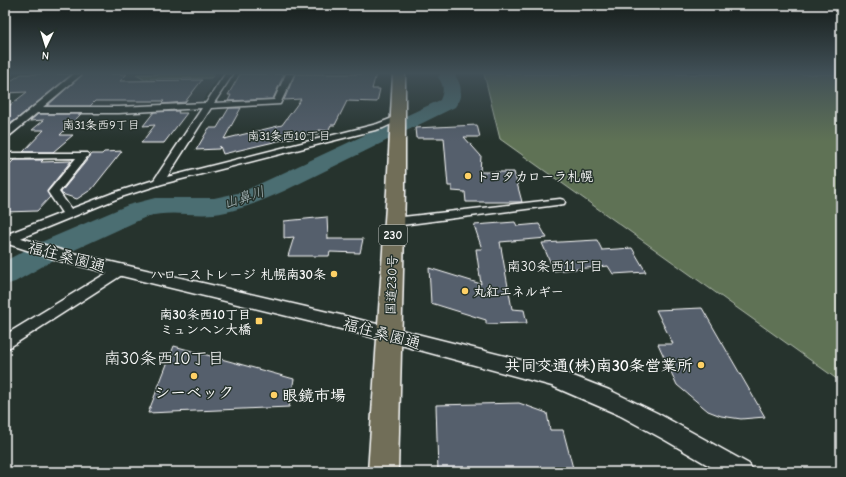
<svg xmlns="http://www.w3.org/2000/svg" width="846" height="477" viewBox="0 0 846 477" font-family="'Comic Neue','Klee One',sans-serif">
<rect width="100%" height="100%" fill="#26332d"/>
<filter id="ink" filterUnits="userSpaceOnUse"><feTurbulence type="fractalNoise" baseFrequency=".025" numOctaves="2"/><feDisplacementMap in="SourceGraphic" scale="8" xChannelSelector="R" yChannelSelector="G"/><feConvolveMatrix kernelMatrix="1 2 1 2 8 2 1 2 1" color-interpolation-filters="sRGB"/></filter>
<g filter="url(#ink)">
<!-- built -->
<path fill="#344040" d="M85,74H220L200,105L121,109H44Z"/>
<!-- green -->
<g fill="#5e7255" stroke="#aeb8aa">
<path d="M137,74H215L211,78L143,79L136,75Z"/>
<path d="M484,74H841V382L500,139Z"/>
</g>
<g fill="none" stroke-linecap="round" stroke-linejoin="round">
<!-- river -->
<path fill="#4c6e72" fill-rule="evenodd" d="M440,74H456V77C463,87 462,97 455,107L284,191C262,201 238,211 214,214C191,216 168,210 146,217L59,257L15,282L5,285V261L39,243L128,205L155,198H214L242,192L440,100C444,91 444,85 438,77Z"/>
</g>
<!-- building -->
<g fill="#555e6c" stroke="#fff">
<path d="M21,74H72L13,122H5V109L27,92L5,93V85Z"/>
<path d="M83,74H127L120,81L202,80L185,102L161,104L164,101H95L90,106H47Z"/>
<path d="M240,74H284L273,99L228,101L231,95H228Z"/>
<path d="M295,74H376L372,89H380L377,102L347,101L335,125H331L328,131L319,130L318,134H308L223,154L220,146L219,149L196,150L209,128H217L229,108H241L224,139L282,125L301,99L284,100Z"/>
<path d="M179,111L178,113H187L164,143H141L155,125L143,126L154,112Z"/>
<path d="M38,114H81L60,135H73L53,152H23L44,130H32L44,120L30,121Z"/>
<path d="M477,125L480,137H464L481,156L480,172H514L522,202H466L465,192L452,191V186H448L444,138H416L415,128Z"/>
<path d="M122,151L92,189L77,199L62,194L61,192L92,154H102L104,152Z"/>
<path d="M14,160H43L41,162L71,161L47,191L50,197L37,211L5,212V169Z"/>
<path d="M327,217L328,239H363L360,253L330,252L329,256H288L294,237L284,238V221Z"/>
<path d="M515,222L517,226L539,224L547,238L500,242L512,309L524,310L527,323L486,324V320L431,303L429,268L481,284L476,249H482L474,225Z"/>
<path d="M597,240L602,250L632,248L646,272L613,274L608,266L554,271L542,243Z"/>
<path d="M702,308L765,417L741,419L721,416L708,411L677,385L658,344H673L656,310Z"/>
<path d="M174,346L294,379L289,407L148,413Z"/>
<path d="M519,403L547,413L550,430H563L574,472H438L436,405Z"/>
</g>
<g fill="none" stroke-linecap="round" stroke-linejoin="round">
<!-- minor casing -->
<g stroke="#fff" stroke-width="3">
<g id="minor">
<path d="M5,74H11L5,77Z"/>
<path d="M74,74H82L43,107H119L206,103L225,74H233L214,103L274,100L286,74H294L280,104L211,108L167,177L377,124L398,116L402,119L383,128L162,184L121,197L11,242L5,243V235L62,213L48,192L76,158L5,159V153H87L89,155L87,157L59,192L71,209L113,193L154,180L202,108L119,113H37L8,137L5,138V130Z"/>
<path d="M560,199L564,200L565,202L564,204L394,226L390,225L388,222L390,219L394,218Z"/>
<path d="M120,265L125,267L126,270L125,273L10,347L5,349V335Z"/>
</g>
</g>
<!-- tertiary casing -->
<g stroke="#fff" stroke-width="3">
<path id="tertiary" d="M5,233L64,251L349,317L553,368L609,390L657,413L749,464L753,472H720L665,440L619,415L552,386L349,331L64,262L5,243Z"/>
</g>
<!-- trunk casing -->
<g stroke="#fff" stroke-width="3">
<path id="trunk" d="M393,74H405V191L398,472H368L387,191Z"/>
</g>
<!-- minor -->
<use href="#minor" fill="#26332d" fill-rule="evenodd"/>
<!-- tertiary -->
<use href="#tertiary" fill="#26332d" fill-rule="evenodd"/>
<!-- trunk -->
<use href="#trunk" fill="#716e59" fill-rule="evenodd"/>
</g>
</g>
<!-- sky -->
<linearGradient id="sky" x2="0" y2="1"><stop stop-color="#151c19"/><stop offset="0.52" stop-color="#415057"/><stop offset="1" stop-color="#415057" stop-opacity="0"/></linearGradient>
<rect width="846" height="141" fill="url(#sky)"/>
<!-- markers -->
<g fill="#ffd166" stroke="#26332d" stroke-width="1.5">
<circle cx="468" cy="176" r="4"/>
<circle cx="334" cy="274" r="4"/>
<circle cx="465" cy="291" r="4"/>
<rect x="255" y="317" width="8" height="8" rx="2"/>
<circle cx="701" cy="365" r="4"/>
<circle cx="194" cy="376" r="4"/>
<circle cx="274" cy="395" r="4"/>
</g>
<g text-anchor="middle" stroke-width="3" stroke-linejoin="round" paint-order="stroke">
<!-- far-neighbourhood labels -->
<g font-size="12" fill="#fff" stroke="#26332d">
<text x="101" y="129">南31条西9丁目</text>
<text x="289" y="140">南31条西10丁目</text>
</g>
<!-- shield labels -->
<rect fill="#26332d" stroke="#bec2c0" stroke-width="1" x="379" y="225" width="28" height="20" rx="3"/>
<g font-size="12" font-weight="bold" fill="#fff">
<text x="393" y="239">230</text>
</g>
<!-- poi labels -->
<g font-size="13" font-weight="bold" fill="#fff" stroke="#26332d" text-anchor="start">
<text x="476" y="181">トヨタカローラ札幌</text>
<text x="326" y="279" text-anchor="end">ハローストレージ 札幌南30条</text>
<text x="473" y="296">丸紅エネルギー</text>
<text x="251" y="319" text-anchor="end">南30条西10丁目<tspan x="251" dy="15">ミュンヘン大橋</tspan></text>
</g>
<!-- street labels -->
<g font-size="13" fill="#fff" stroke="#26332d">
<text transform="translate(391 285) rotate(-88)" y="5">国道230号</text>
</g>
<!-- water labels -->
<g font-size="14" font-style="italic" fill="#aebec0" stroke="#26332d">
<text transform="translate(244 197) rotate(-18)" y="5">山鼻川</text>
</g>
<!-- neighbourhood labels -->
<g font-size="14" fill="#fff" stroke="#26332d">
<text x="555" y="271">南30条西11丁目</text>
</g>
<!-- near-street labels -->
<g font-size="16" fill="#fff" stroke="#26332d">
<text transform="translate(67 256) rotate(15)" y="6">福住桑園通</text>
<text transform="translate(382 333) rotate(15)" y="6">福住桑園通</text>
</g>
<!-- near-poi labels -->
<g font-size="16" font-weight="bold" fill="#fff" stroke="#26332d" text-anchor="end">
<text x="693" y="371">共同交通(株)南30条営業所</text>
<text x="194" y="398" text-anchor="middle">シーベック</text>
<text x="282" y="401" text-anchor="start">眼鏡市場</text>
</g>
<!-- near-neighbourhood labels -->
<g font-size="17" fill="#fff" stroke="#26332d">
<text x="164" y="364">南30条西10丁目</text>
</g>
</g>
<!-- margin -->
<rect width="846" height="477" fill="none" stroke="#26332d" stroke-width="20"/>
<rect x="10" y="10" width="826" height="457" fill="none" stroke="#fff" stroke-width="1.5" filter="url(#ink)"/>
<!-- north arrow -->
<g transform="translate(46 46) rotate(184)" stroke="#26332d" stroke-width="3" paint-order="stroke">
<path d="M0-3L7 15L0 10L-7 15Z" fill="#ffffff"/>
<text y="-6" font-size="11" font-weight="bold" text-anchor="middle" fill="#ffffff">N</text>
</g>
</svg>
